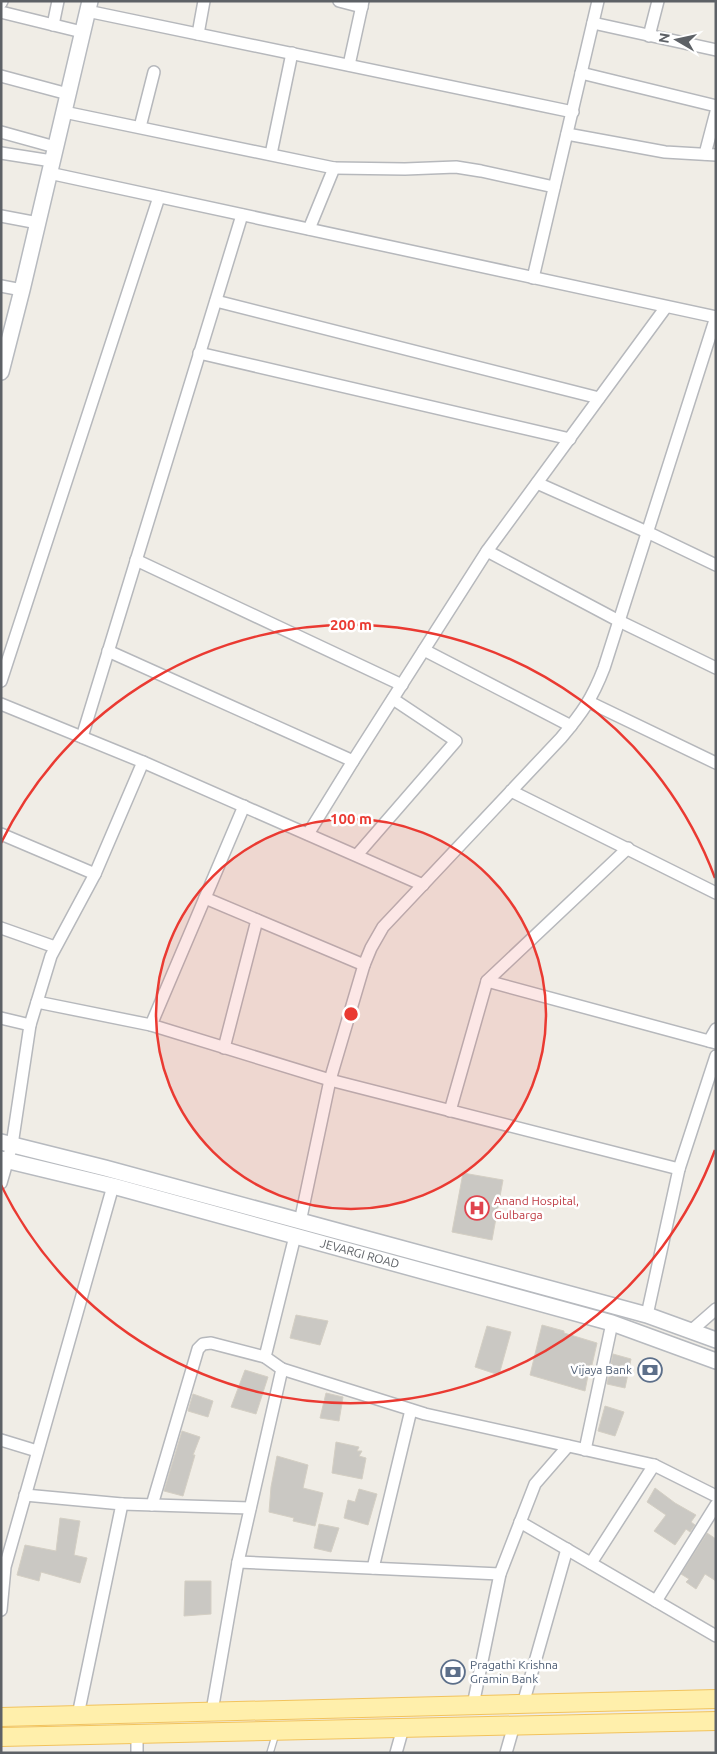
<svg xmlns="http://www.w3.org/2000/svg" width="717" height="1754" viewBox="0 0 717 1754" font-family="Ubuntu,sans-serif">
<rect width="100%" height="100%" fill="#f0ede6"/>
<!-- building -->
<g fill="#cac8c3" stroke="#d4cfc4">
<path d="M463,1173L503,1180L492,1240L452,1232Z"/>
<path d="M296,1315L328,1321L320,1345L290,1338Z"/>
<path d="M542,1325L564,1331V1333L597,1343L592,1365H590L585,1391L530,1375Z"/>
<path d="M487,1326L511,1332L499,1375L475,1367Z"/>
<path d="M613,1354L631,1359L625,1388L607,1384Z"/>
<path d="M245,1370L268,1377L256,1414L231,1407Z"/>
<path d="M326,1393L343,1397L339,1421L320,1418Z"/>
<path d="M193,1394L213,1401L208,1417L188,1411Z"/>
<path d="M605,1406L624,1412L615,1436L598,1431Z"/>
<path d="M182,1431L200,1437L193,1455H195L183,1496L164,1491Z"/>
<path d="M336,1442L359,1447L357,1451H362L359,1456L366,1458L362,1479L332,1473Z"/>
<path d="M277,1456L308,1465L303,1488L323,1493L315,1526L293,1521L294,1518L269,1512L271,1487Z"/>
<path d="M655,1488L675,1503L696,1515L691,1522L695,1525L690,1532L686,1529L675,1545L654,1531L666,1515L647,1502Z"/>
<path d="M359,1489L377,1494L368,1525L344,1518L348,1500L355,1502Z"/>
<path d="M60,1518L80,1521L74,1555L87,1558L80,1583L41,1572L39,1581L17,1575L25,1545L56,1551Z"/>
<path d="M319,1524L339,1528L331,1552L314,1548Z"/>
<path d="M707,1533L716,1539V1581L705,1574L696,1589L686,1582L689,1579L681,1574Z"/>
<path d="M185,1581H211V1614L184,1616Z"/>
</g>
<g fill="none" stroke-linecap="round" stroke-linejoin="round">
<!-- lane casing -->
<g stroke="#b6b8bc" stroke-width="8">
<path id="lane" d="M270,1753L276,1733"/>
</g>
<!-- street casing -->
<g stroke="#b6b8bc" stroke-width="14">
<g id="street">
<path d="M339,1L362,7"/>
<path d="M1,3L2,1"/>
<path d="M87,11L573,112"/>
<path d="M1,12L82,32"/>
<path d="M593,23L716,50"/>
<path d="M53,25L58,1"/>
<path d="M198,34L204,1"/>
<path d="M649,36L658,1"/>
<path d="M349,65L363,1"/>
<path d="M581,73L716,106"/>
<path d="M1,76L68,94"/>
<path d="M64,112L334,168L309,229"/>
<path d="M140,127L154,72"/>
<path d="M1,132L55,147"/>
<path d="M567,134L665,152L716,155"/>
<path d="M1,153L52,161"/>
<path d="M271,154L292,53"/>
<path d="M705,154L716,112"/>
<path d="M334,168L405,169L456,167L481,171L554,187"/>
<path d="M49,173L716,317"/>
<path d="M1,216L38,223"/>
<path d="M533,278L598,1"/>
<path d="M1,286L22,290"/>
<path d="M216,301L599,398"/>
<path d="M199,353L570,439"/>
<path d="M537,483L647,532L716,565"/>
<path d="M487,551L619,621L716,668"/>
<path d="M136,560L402,685"/>
<path d="M424,650L571,726"/>
<path d="M108,651L353,761L308,834"/>
<path d="M1,681L159,197"/>
<path d="M589,702L716,763"/>
<path d="M1,704L143,762L423,885"/>
<path d="M82,737L242,215"/>
<path d="M353,761L487,551L666,307"/>
<path d="M511,791L716,893"/>
<path d="M1,834L95,874L51,956L30,1025L12,1145L1,1183"/>
<path d="M357,855L456,741L393,699"/>
<path d="M95,874L143,762"/>
<path d="M205,898L364,965"/>
<path d="M1,928L55,947"/>
<path d="M487,981L716,1043"/>
<path d="M37,1002L151,1025L330,1080L679,1169L647,1315"/>
<path d="M1,1018L30,1025"/>
<path d="M151,1025L244,806"/>
<path d="M709,1041L716,1029"/>
<path d="M224,1048L257,920"/>
<path d="M450,1111L487,981L628,848"/>
<path d="M679,1169L716,1056"/>
<path d="M300,1222L330,1080L364,965L371,948L383,927L561,738C582,713 592,699 604,668L716,317"/>
<path d="M692,1330L716,1309"/>
<path d="M282,1369L425,1414L654,1465L716,1496"/>
<path d="M1,1440L37,1451"/>
<path d="M585,1450L612,1323"/>
<path d="M25,1495L122,1504L78,1715"/>
<path d="M122,1504L250,1508"/>
<path d="M152,1505L198,1349L203,1344L211,1343L265,1357"/>
<path d="M520,1522L716,1636"/>
<path d="M238,1562L500,1574"/>
<path d="M591,1563L654,1465"/>
<path d="M373,1568L411,1410"/>
<path d="M656,1601L716,1505"/>
<path d="M1,1610L5,1567L113,1186"/>
<path d="M523,1704L567,1549"/>
<path d="M473,1705L500,1574L535,1484L568,1446"/>
<path d="M212,1711L238,1562L282,1369L265,1357L295,1236"/>
<path d="M137,1734V1753"/>
<path d="M396,1753L403,1728"/>
<path d="M506,1753L514,1725"/>
</g>
</g>
<!-- secondary casing -->
<g stroke="#b7babf" stroke-width="18">
<g id="secondary">
<path d="M1,372L22,290L90,1"/>
<path d="M1,1142L105,1168L647,1315L716,1340"/>
<path id="s1" d="M1,1159L113,1186L612,1323L716,1361"/>
</g>
</g>
<!-- primary casing -->
<g stroke="#f2c35d" stroke-width="20">
<g id="primary">
<path d="M1,1717L716,1699"/>
<path d="M1,1737L716,1721"/>
</g>
</g>
<!-- lane -->
<use href="#lane" stroke="#fff" stroke-width="5.5"/>
<!-- street -->
<use href="#street" stroke="#fff" stroke-width="11"/>
<!-- secondary -->
<use href="#secondary" stroke="#fff" stroke-width="15"/>
<!-- primary -->
<use href="#primary" stroke="#ffefab" stroke-width="18"/>
</g>
<!-- distance rings -->
<circle cx="351" cy="1014" r="195" fill="#ea3a32" fill-opacity=".12"/>
<g fill="none" stroke="#ea3a32" stroke-width="2.5">
<circle cx="351" cy="1014" r="195"/>
<path d="M715 1150A389 389 0 0 1 1 1185M1 843A389 389 0 0 1 715 878"/>
</g>
<!-- icons -->
<defs>
<g id="hospital-ring" transform="scale(1.25)"><circle r="9.5" fill="#fff" stroke="#e0444e" stroke-width="1.5"/><path d="M-5-5h3v3.5h4V-5h3V5h-3V1.5h-4V5h-3Z" fill="#e0444e"/></g>
<g id="bank-ring" transform="scale(1.25)"><circle r="9.5" fill="#fff" stroke="#5c6f8a" stroke-width="1.5"/><path d="M-6-4H6V4H-6ZM0-2.3a2.3 2.3 0 1 0 0 4.6a2.3 2.3 0 1 0 0-4.6Z" fill="#5c6f8a"/></g>
</defs>
<g fill-rule="evenodd">
<use href="#hospital-ring" x="477" y="1208"/>
<use href="#bank-ring" x="650" y="1370"/>
<use href="#bank-ring" x="453" y="1672"/>
</g>
<g text-anchor="middle" stroke-width="5" stroke-linejoin="round" paint-order="stroke">
<!-- health labels -->
<g font-size="12" fill="#be3a42" stroke="#fff" text-anchor="start">
<text x="494" y="1205">Anand Hospital,<tspan x="494" dy="14">Gulbarga</tspan></text>
</g>
<!-- street labels -->
<g font-size="12" fill="#5d6166" stroke="#fff">
<text dy="4" stroke="none"><textPath href="#s1" startOffset="371">JEVARGI ROAD</textPath></text>
</g>
<!-- service labels -->
<g font-size="12" fill="#4e5e75" stroke="#fff" text-anchor="end">
<text x="632" y="1374">Vijaya Bank</text>
<text x="470" y="1669" text-anchor="start">Pragathi Krishna<tspan x="470" dy="14">Gramin Bank</tspan></text>
</g>
</g>
<circle cx="351" cy="1014" r="8" fill="#ea3a32" stroke="#fff" stroke-width="2.5"/>
<g font-size="15" text-anchor="middle" font-weight="bold" fill="#ea3a32" stroke="#fff" stroke-width="5" stroke-linejoin="round" paint-order="stroke">
<text x="351" y="630">200 m</text>
<text x="351" y="824">100 m</text>
</g>
<!-- border -->
<rect width="717" height="1754" fill="none" stroke="#5d6166" stroke-width="5"/>
<!-- north arrow -->
<g transform="translate(677 40) rotate(279)" stroke="#ffffff" stroke-width="4" paint-order="stroke">
<path d="M0-4L9 19L0 12L-9 19Z" fill="#5d6166"/>
<text y="-8" font-size="14" font-weight="bold" text-anchor="middle" fill="#5d6166">N</text>
</g>
</svg>
